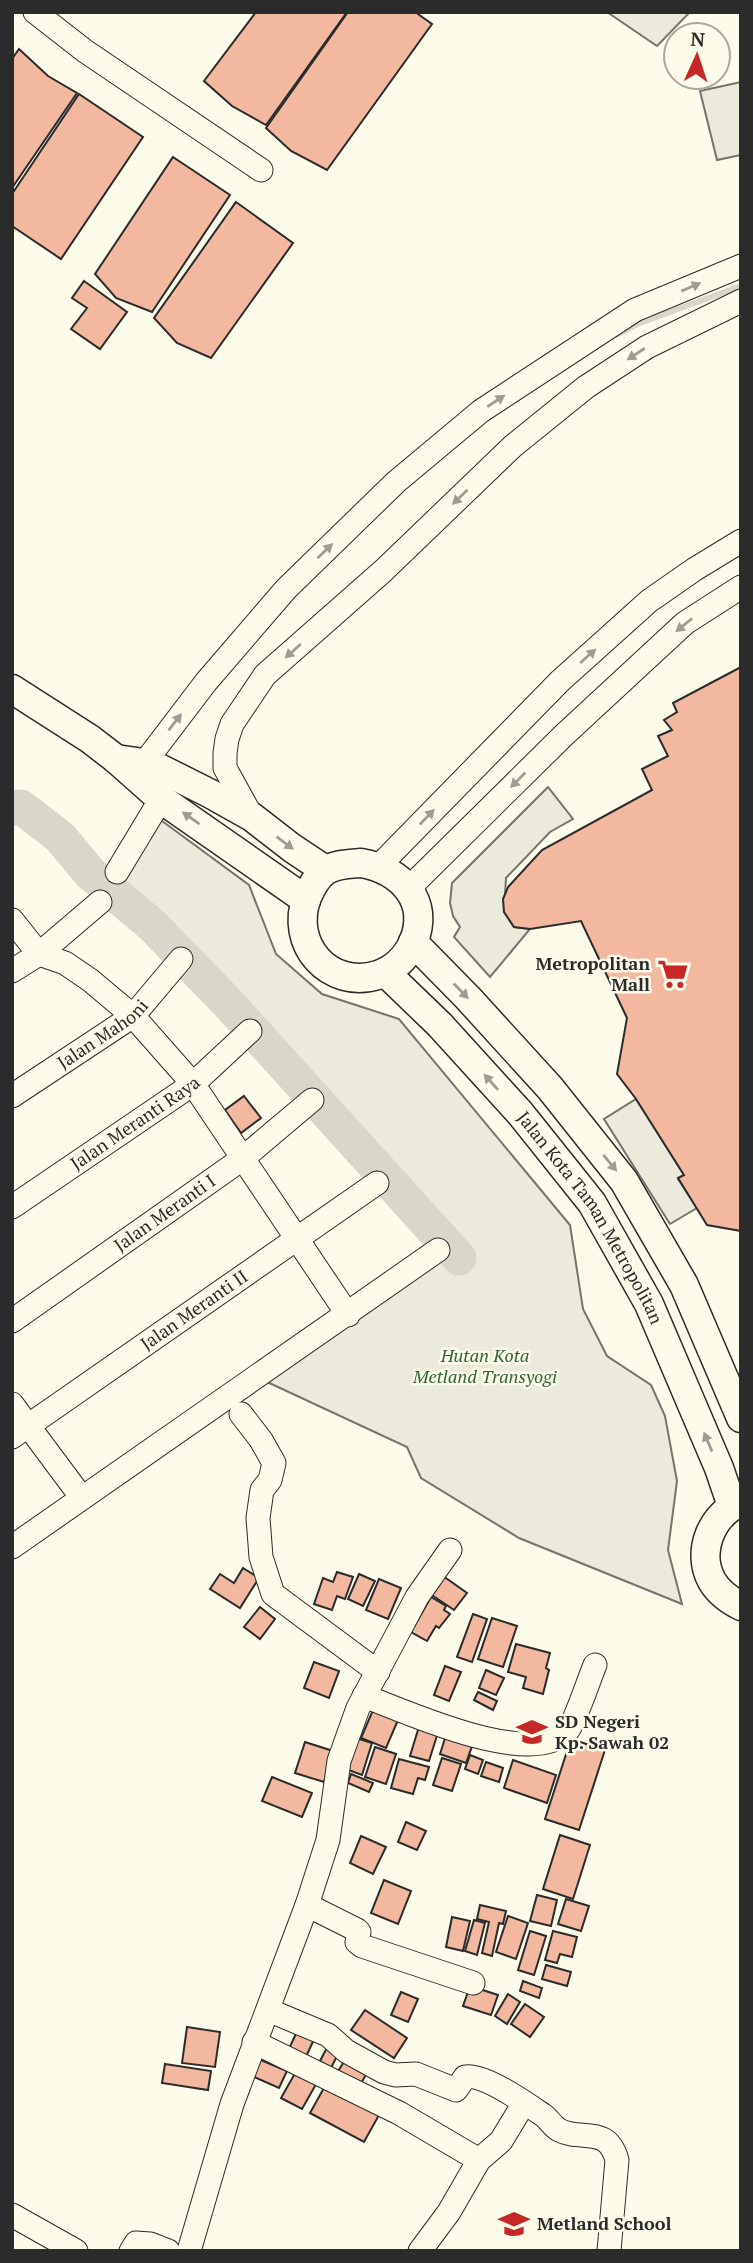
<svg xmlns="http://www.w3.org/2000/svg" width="753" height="2263" viewBox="0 0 753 2263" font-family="'PT Serif',serif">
<rect width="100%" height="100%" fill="#fdfbea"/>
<!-- green -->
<g fill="#ecebdb" stroke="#74746e" stroke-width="2">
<path d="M607,12H690L657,46Z"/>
<path d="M741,82V155L717,160L700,91Z"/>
<path d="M158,818L249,885L276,954L322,994L399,1019L570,1225L583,1309L607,1356L651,1385L665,1416L677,1481L668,1550L682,1604L519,1538L421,1478L407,1447L265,1381L466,1243L112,887Z"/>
</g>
<!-- parking -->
<g fill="#eceadb" stroke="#74746e" stroke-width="2">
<path d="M548,787L573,819L550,832L506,878L504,912L514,927L530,929L490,977L454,937L460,927L453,916L450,903L452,883Z"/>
<path d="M636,1099L684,1175L678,1179L697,1208L670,1224L604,1119Z"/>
</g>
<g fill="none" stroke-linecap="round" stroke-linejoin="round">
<!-- stream -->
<path stroke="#d8d7c9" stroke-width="6" d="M616,335L637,324L741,286"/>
<!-- river -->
<path stroke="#d8d7c9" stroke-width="35" d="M12,808L21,807L60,837L90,873L152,925L226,1001L459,1258"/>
</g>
<!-- building -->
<g fill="#f2b8a0" stroke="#2b2b2b" stroke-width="2">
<path d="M256,12H347L266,125L232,106L204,81Z"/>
<path d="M348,12H415L432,24L327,170L291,151L266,128Z"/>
<path d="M19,49L48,76L77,93L12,188V59Z"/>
<path d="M79,94L143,137L61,259L12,226V194Z"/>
<path d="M173,157L230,195L152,312L116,298L95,274Z"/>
<path d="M236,202L293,243L211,358L177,343L154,318Z"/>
<path d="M84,281L127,312L100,349L71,329L87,308L72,298Z"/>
<path d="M741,667V1231L707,1225L678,1178L684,1175L636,1099L617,1074L627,1018L581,921L530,929L514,927L504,912L503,899L508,887L542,850L652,790L642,769L668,756L658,736L672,730L664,720L677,712L673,703Z"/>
<path d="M244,1096L261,1118L241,1133L225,1110Z"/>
<path d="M243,1568L259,1578L240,1608L210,1589L220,1574L234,1583Z"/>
<path d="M436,1571L467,1593L454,1610L423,1589Z"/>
<path d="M337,1572L353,1577L345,1599L337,1596L332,1610L314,1604L323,1578L333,1582Z"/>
<path d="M359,1574L375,1581L363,1606L348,1599Z"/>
<path d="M379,1579L401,1588L388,1619L366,1610Z"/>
<path d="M431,1597L446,1606L444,1610L450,1614L439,1628L436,1626L427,1641L411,1632Z"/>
<path d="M260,1607L275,1619L260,1639L244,1627Z"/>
<path d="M473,1614L487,1619L472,1662L457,1657Z"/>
<path d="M492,1618L517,1626L503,1667L478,1659Z"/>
<path d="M516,1644L550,1653L546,1668L549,1670L543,1694L523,1688L526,1677L508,1672Z"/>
<path d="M314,1662L339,1671L329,1698L304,1688Z"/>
<path d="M445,1666L461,1672L449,1701L434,1695Z"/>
<path d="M486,1670L504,1678L496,1695L479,1688Z"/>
<path d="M478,1692L497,1701L493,1710L474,1700Z"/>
<path d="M376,1703L401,1713L386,1748L361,1738Z"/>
<path d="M421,1720L440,1726L429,1761L410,1756Z"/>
<path d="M448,1729L475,1738L466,1763L440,1754Z"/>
<path d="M353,1737L372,1743L362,1775L343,1768Z"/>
<path d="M571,1739L605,1750L579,1830L545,1819Z"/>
<path d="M305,1742L333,1751L324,1782L295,1773Z"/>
<path d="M375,1747L396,1754L386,1784L365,1777Z"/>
<path d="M470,1755L483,1760L478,1774L465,1769Z"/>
<path d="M442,1758L461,1764L452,1791L433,1785Z"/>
<path d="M399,1759L429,1767L425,1780L418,1778L413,1794L391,1788Z"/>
<path d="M513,1760L556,1775L547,1803L504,1788Z"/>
<path d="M486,1762L503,1768L499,1782L481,1776Z"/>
<path d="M351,1774L373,1783L369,1792L348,1783Z"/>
<path d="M272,1777L312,1793L302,1817L262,1801Z"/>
<path d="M406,1822L426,1831L417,1850L398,1842Z"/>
<path d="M560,1835L590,1845L573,1899L543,1889Z"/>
<path d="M361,1836L386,1847L373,1874L350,1863Z"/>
<path d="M384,1880L411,1891L398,1924L371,1913Z"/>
<path d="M537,1895L557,1900L551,1926L530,1921Z"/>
<path d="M566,1899L589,1906L581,1931L558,1924Z"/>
<path d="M480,1905L506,1911L503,1924L499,1923L492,1956L482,1953L489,1922L477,1919Z"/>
<path d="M508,1916L528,1923L516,1959L496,1952Z"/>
<path d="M452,1917L470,1921L463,1951L446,1947Z"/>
<path d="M474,1920L485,1923L477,1955L465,1951Z"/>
<path d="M530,1931L546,1936L534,1975L518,1970Z"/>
<path d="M553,1931L577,1937L572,1957L560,1954L557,1963L545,1960Z"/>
<path d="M546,1965L571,1972L567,1986L542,1979Z"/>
<path d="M523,1981L542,1988L539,1998L520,1991Z"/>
<path d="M470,1986L498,1995L491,2015L463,2006Z"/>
<path d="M401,1992L418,1999L408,2022L391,2015Z"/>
<path d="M508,1994L520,2002L507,2024L495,2016Z"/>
<path d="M525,2004L544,2017L530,2037L511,2024Z"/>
<path d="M365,2010L407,2038L394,2058L351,2030Z"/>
<path d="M300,2025L317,2033L304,2061L287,2053Z"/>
<path d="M187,2027L220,2032L215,2067L182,2063Z"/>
<path d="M329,2044L340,2050L331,2068L320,2061Z"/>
<path d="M348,2055L370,2067L357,2091L334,2078Z"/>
<path d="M256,2058L287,2071L279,2088L254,2077Z"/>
<path d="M165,2064L211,2071L208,2090L162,2083Z"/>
<path d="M298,2068L319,2079L302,2109L281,2098Z"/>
<path d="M325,2086L379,2115L364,2142L310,2113Z"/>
</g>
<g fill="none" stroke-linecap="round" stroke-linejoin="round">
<!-- minor casing -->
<g stroke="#2b2b2b" stroke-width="25">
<g id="minor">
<path d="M35,12L85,51L261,170"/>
<path d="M136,774L206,682L286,589L396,482L481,411L635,310L741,266"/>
<path d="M252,817L225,768V753L227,739L232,724L265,675L383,571L513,446L586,387L647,347L741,301"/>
<path d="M379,866L560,681L649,601L695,569L741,541"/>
<path d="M117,872L161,799"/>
<path d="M408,889L564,735L685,623L741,587"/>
<path d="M12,920L39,954L65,963L90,980L133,1016L193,1084L348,1315"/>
<path d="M12,971L39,954L100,902"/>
<path id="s1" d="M12,1096L133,1016L181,959"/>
<path id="s2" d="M12,1207L193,1084L250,1031"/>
<path id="s3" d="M12,1321L242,1159L312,1100"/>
<path d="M12,1404L82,1498"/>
<path d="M241,1414L261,1440L274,1463L270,1480L262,1490L258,1518L261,1557L273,1594L378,1672"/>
<path id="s4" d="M12,1437L377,1183"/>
<path d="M12,1547L438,1250"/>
<path d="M364,1696C405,1711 533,1771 568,1730C575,1722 589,1679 595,1665"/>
<path d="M307,1905L357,1930L359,1932L357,1942L362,1946L473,1983"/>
<path d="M268,2010L328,2035L346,2051L384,2072L395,2075L416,2074L456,2090L465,2077C483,2073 527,2104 543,2115C549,2119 552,2126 559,2130C581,2142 607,2124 617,2160L609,2251"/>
<path d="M254,2042L399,2113L479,2160"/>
<path d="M12,2215L76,2251"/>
<path d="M131,2251L136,2243L150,2244L168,2251"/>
<path d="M189,2251L232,2104L307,1905L328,1840L339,1761L358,1708L417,1597L450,1550"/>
<path d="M420,2251L449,2212L479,2160L501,2141L524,2103"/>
</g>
</g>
<!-- major casing -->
<g stroke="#2b2b2b" stroke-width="31">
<g id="major">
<path d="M12,689L90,739L116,759L161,799L306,900"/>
<path d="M116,759L151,764L211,794L252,817L292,848L325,870"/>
<path d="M361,863C401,870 431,901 413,943C406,958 393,970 378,975C329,990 289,944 307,897C311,888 316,877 325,871C335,864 350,864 361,863Z"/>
<path d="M413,942L468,998L550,1088L624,1181L684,1285L741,1418"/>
<path id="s5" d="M385,972L440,1025L520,1113L592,1203L649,1304L719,1468L732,1506"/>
<path d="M741,1502C711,1515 696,1552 712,1581C719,1593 729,1600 741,1606"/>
</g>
</g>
<!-- minor -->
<use href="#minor" stroke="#fdfbea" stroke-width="23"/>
<!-- major -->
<use href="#major" stroke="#fdfbea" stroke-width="28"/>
</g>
<!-- one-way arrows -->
<defs><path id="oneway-solid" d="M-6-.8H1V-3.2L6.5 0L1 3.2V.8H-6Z" transform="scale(1.75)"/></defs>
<g fill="#9e9d94">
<use href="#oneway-solid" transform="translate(691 287) rotate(-23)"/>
<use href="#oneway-solid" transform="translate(636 354) rotate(147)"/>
<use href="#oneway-solid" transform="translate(496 401) rotate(-34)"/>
<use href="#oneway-solid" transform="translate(460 497) rotate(136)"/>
<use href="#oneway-solid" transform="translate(325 551) rotate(-44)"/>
<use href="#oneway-solid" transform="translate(684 625) rotate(141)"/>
<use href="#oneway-solid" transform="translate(293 651) rotate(138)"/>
<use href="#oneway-solid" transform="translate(588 656) rotate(-42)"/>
<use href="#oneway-solid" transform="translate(175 722) rotate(-52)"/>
<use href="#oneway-solid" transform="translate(518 780) rotate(135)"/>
<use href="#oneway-solid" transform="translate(427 817) rotate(-46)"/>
<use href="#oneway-solid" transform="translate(191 818) rotate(-145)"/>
<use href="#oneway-solid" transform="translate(285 843) rotate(37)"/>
<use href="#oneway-solid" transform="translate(461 991) rotate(46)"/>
<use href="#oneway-solid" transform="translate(491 1082) rotate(-132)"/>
<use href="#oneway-solid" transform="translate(610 1163) rotate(51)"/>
<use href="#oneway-solid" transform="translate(708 1442) rotate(-113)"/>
</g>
<!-- icons -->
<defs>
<g id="supermarket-bare" transform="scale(2.415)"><path d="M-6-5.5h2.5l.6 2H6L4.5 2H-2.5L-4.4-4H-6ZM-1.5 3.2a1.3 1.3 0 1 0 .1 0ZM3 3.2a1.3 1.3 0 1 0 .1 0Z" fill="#c62828" stroke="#fdfbea" stroke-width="2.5" paint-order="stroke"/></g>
<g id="school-bare" transform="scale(2.415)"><path d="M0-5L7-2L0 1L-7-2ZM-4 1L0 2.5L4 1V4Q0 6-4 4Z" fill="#c62828" stroke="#fdfbea" stroke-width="2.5" paint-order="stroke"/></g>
</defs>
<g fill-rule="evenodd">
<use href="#supermarket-bare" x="673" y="974"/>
<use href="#school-bare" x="532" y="1732"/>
<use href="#school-bare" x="514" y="2224"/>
</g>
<g text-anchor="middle" stroke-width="5" stroke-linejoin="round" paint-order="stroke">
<!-- poi labels -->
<g font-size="18" font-weight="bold" fill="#2b2b2b" stroke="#fdfbea" text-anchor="start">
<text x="650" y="970" text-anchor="end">Metropolitan<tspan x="650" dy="21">Mall</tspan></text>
<text x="555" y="1728">SD Negeri<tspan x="555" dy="21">Kp. Sawah 02</tspan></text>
<text x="537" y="2230">Metland School</text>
</g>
<!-- street labels -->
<g font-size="18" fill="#2b2b2b" stroke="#fdfbea">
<text dy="6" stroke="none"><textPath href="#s1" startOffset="110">Jalan Mahoni</textPath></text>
<text dy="6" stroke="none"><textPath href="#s2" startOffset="149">Jalan Meranti Raya</textPath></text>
<text dy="6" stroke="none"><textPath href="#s3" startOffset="187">Jalan Meranti I</textPath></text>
<text dy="6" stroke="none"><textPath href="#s5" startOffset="322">Jalan Kota Taman Metropolitan</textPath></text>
<text dy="6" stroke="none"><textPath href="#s4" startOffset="222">Jalan Meranti II</textPath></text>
</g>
<!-- park labels -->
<g font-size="18" font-style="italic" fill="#34623c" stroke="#fdfbea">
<text x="485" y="1362">Hutan Kota<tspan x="485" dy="21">Metland Transyogi</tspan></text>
</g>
</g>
<!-- border -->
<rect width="753" height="2263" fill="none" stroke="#2b2b2b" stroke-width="28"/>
<!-- north arrow -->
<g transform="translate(697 56) rotate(3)"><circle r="33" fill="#fdfbea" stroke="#a9a89e" stroke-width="2"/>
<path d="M0-5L12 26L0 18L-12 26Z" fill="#c62828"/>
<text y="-10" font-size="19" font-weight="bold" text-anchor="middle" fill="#2b2b2b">N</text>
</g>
</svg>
